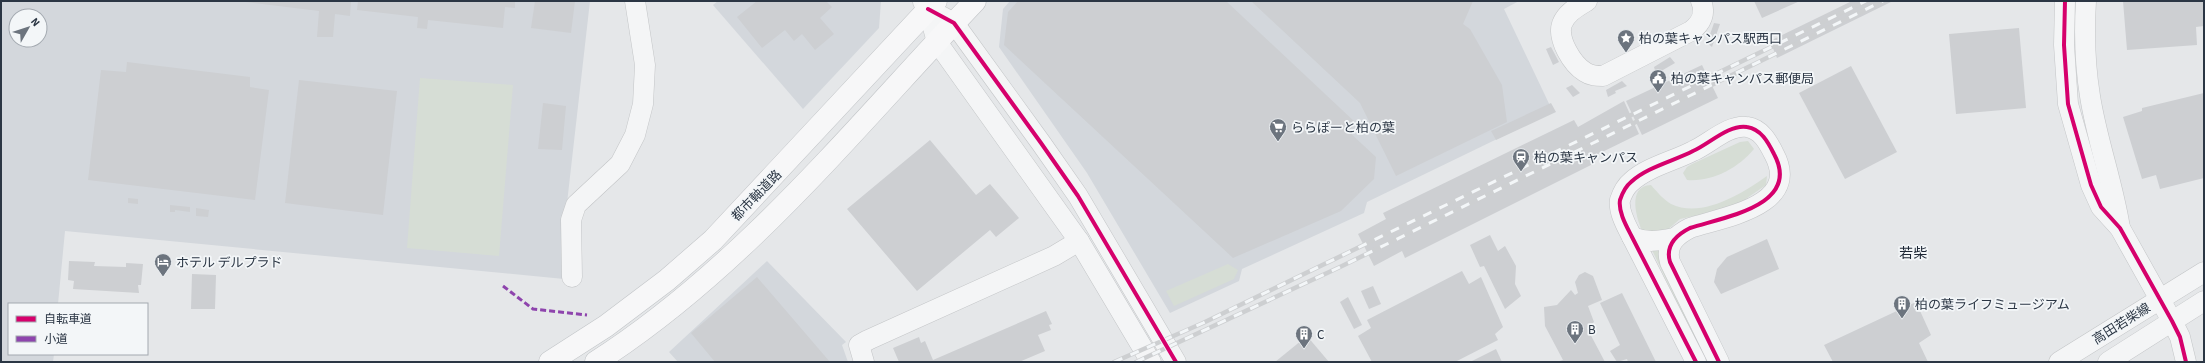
<svg xmlns="http://www.w3.org/2000/svg" width="2205" height="363" viewBox="0 0 2205 363" font-family="'Source Sans 3','Noto Sans JP',sans-serif">
<rect width="100%" height="100%" fill="#e5e7e9"/>
<!-- built -->
<g fill="#d3d7dc" fill-rule="evenodd">
<path d="M1,1H590L567,203L564,279L65,231L58,304H9V354H54L53,362H1ZM16,16H40V40H16Z"/>
<path d="M718,1H881L879,28L803,109L713,5Z"/>
<path d="M1010,1H1519L1504,9L1553,112L1367,202L1364,213L1242,269L1239,281L1170,313L1087,173L999,47L1003,9Z"/>
<path d="M767,261L846,342L842,345L848,362H678L669,352Z"/>
</g>
<!-- green -->
<g fill="#d6ddd5">
<path d="M420,78L513,85L499,256L407,248Z"/>
<path d="M1748,141L1754,149C1738,168 1713,182 1687,180L1683,173L1687,167L1692,164L1740,142Z"/>
<path d="M1767,176L1766,185L1740,203L1717,211L1680,219L1665,232L1643,233C1637,220 1626,186 1651,185C1657,192 1664,200 1671,204C1702,219 1743,193 1767,176Z"/>
<path d="M1659,247L1708,362H1705L1652,250Z"/>
<path d="M1228,264L1238,270L1234,279L1174,306L1166,291Z"/>
</g>
<!-- building -->
<g fill="#cdcfd2">
<path d="M238,1H351L350,16L335,14L333,37H317L319,11Z"/>
<path d="M358,1H515V8L505,7L503,28L428,20L427,29L417,28L418,17L357,10Z"/>
<path d="M535,1H575L571,33L531,28Z"/>
<path d="M757,1H826L832,7L820,18L834,34L815,50L802,34L794,41L785,30L762,48L737,17Z"/>
<path d="M1018,1H1226L1356,123L1348,131L1376,157L1374,179L1341,211L1233,258L1004,45L1008,12Z"/>
<path d="M1251,1H1473L1463,24L1470,29L1502,85L1507,122L1396,176L1360,103Z"/>
<path d="M1754,1H1800L1762,18Z"/>
<path d="M1852,1H1893L1777,58L1770,41Z"/>
<path d="M2123,1H2204V26L2196,27L2197,45L2127,50Z"/>
<path d="M1714,23L1720,24L1712,47L1707,43Z"/>
<path d="M2019,28L2026,108L1956,114L1949,34Z"/>
<path d="M1551,47L1559,62L1553,65L1546,49Z"/>
<path d="M1670,57L1675,63L1656,74L1654,67Z"/>
<path d="M127,62L250,77V87L269,90L255,200L88,180L101,70L126,72Z"/>
<path d="M1702,65L1718,98L1642,135L1626,101Z"/>
<path d="M1851,66L1897,152L1845,179L1799,93Z"/>
<path d="M299,80L397,91L383,215L285,203Z"/>
<path d="M1622,81L1627,86L1615,91L1616,93L1608,97L1606,90Z"/>
<path d="M1572,85L1580,93L1573,97L1566,88Z"/>
<path d="M2204,93V178L2160,189L2156,175L2142,179L2123,117L2142,111V108Z"/>
<path d="M1624,101L1639,134L1590,158L1593,164L1405,258L1402,251L1374,266L1358,234L1386,219L1383,213L1574,120L1578,127Z"/>
<path d="M543,103L566,106L562,150L538,149Z"/>
<path d="M1551,103L1556,112L1496,140L1491,131Z"/>
<path d="M930,140L976,195L990,184L1019,218L996,237L990,230L917,291L847,209Z"/>
<path d="M128,198L138,199V204L128,203Z"/>
<path d="M170,205L190,207V212L175,210V212H170Z"/>
<path d="M196,208L209,210L208,217L196,216Z"/>
<path d="M1490,235L1498,251L1505,246L1516,266L1515,284L1521,296L1505,309L1484,266L1480,267L1470,245Z"/>
<path d="M1767,239L1779,269L1721,294L1714,282L1717,269L1727,257Z"/>
<path d="M69,261L95,262L94,266L126,267V263L143,264L141,285H138L139,293L73,289L74,281L68,280Z"/>
<path d="M1462,271L1469,284L1481,277L1503,327L1495,334L1498,340L1455,362H1372L1358,336L1371,328L1367,320Z"/>
<path d="M1585,272L1593,276L1602,300L1588,306L1594,322L1587,328L1605,362H1556L1563,360L1545,326L1544,307L1557,305L1571,290L1575,295L1578,293L1575,282L1579,275Z"/>
<path d="M192,274L216,275L215,309H191Z"/>
<path d="M757,277L830,362H715L691,333Z"/>
<path d="M1373,286L1381,304L1369,309L1361,291Z"/>
<path d="M1622,293L1656,362H1628L1627,359L1617,362L1610,351L1620,345L1600,303Z"/>
<path d="M1348,297L1362,325L1354,329L1340,302Z"/>
<path d="M1916,302L1931,335L1919,343L1928,362H1833L1824,345Z"/>
<path d="M1046,311L1052,324L1049,325L1051,330L1038,335L1045,351L1019,362H899L893,348L919,337L921,343L925,341L933,360Z"/>
<path d="M1307,336L1329,362H1275Z"/>
<path d="M1496,349L1502,362H1470Z"/>
</g>
<g fill="none" stroke-linecap="round" stroke-linejoin="round">
<!-- minor casing -->
<g stroke="#c3c5c7" stroke-width="21">
<g id="minor">
<path d="M1587,1C1577,7 1566,13 1562,24C1557,39 1572,64 1585,72C1591,76 1596,76 1603,76L1691,31C1702,23 1706,13 1701,1"/>
<path d="M2065,1L2064,45L2068,104L2091,185L2101,207L2120,228L2172,321L2180,337L2186,362"/>
<path d="M2086,1C2084,33 2085,65 2090,96C2097,141 2113,183 2120,228"/>
<path d="M923,2L928,9L937,42L1079,241L1151,362"/>
<path d="M928,9L954,23L1041,143L1078,196L1176,362"/>
<path d="M1632,237C1647,243 1658,241 1674,238"/>
<path d="M572,277L571,220L576,205L620,164L635,135L643,104L645,65L635,1"/>
<path d="M864,362L859,345L868,340L1054,256L1079,241"/>
<path d="M1696,362L1632,237C1627,227 1618,212 1620,200C1622,194 1626,186 1631,182C1647,167 1674,161 1693,151C1709,144 1729,124 1747,127C1761,129 1768,142 1774,154C1802,206 1723,217 1690,228C1676,235 1665,245 1670,262L1719,362"/>
<path d="M2059,362L2204,272"/>
<path d="M2108,362L2204,301"/>
</g>
</g>
<!-- major casing -->
<g stroke="#c1c4c7" stroke-width="23">
<g id="major">
<path d="M550,362L606,326L667,280L713,240L936,1"/>
<path d="M596,362C744,267 855,127 975,1"/>
</g>
</g>
<!-- minor -->
<use href="#minor" stroke="#f4f5f6" stroke-width="20"/>
<!-- major -->
<use href="#major" stroke="#f7f7f8" stroke-width="22"/>
<!-- rail casing -->
<g stroke="#cdcfd1" stroke-width="4.5">
<g id="rail">
<path d="M1114,362L1203,323L1866,1"/>
<path d="M1136,362L1340,267L1883,1"/>
</g>
</g>
<!-- rail -->
<use href="#rail" stroke="#f3f6f8" stroke-width="3" stroke-dasharray="9" stroke-linecap="butt"/>
<!-- quiet -->
<path stroke="#8e44ad" stroke-width="3" stroke-dasharray="6 3" stroke-linecap="butt" d="M503,286L533,309L587,315"/>
<!-- cycleway casing -->
<g stroke="#f3f6f8" stroke-width="6">
<g id="cycleway">
<path d="M2065,1L2064,45L2068,104L2091,185L2101,207L2120,228L2172,321L2180,337L2186,362"/>
<path d="M928,9L954,23L1041,143L1078,196L1176,362"/>
<path d="M1696,362L1632,237C1627,227 1618,212 1620,200C1622,194 1626,186 1631,182C1647,167 1674,161 1693,151C1709,144 1729,124 1747,127C1761,129 1768,142 1774,154C1802,206 1723,217 1690,228C1676,235 1665,245 1670,262L1719,362"/>
</g>
</g>
<!-- cycleway -->
<use href="#cycleway" stroke="#d6006c" stroke-width="4"/>
</g>
<!-- icons -->
<defs>
<g id="sight-pin" transform="scale(0.9)"><path d="M0 17L-7.5 6A9.5 9.5 0 1 1 7.5 6Z" fill="#6c747e" stroke="#f3f6f8"/><path d="M0-6L1.8-2.2L6-1.7L2.9 1.2L3.7 5.4L0 3.3L-3.7 5.4L-2.9 1.2L-6-1.7L-1.8-2.2Z" fill="#fff"/></g>
<g id="civic-pin" transform="scale(0.9)"><path d="M0 17L-7.5 6A9.5 9.5 0 1 1 7.5 6Z" fill="#6c747e" stroke="#f3f6f8"/><path d="M-.6-6.5H3V-4.5H.6V-3L4-1V1h2V6H-6V1h2V-1L-.6-3ZM-1.2 2.5V6h2.4V2.5Z" fill="#fff"/></g>
<g id="supermarket-pin" transform="scale(0.9)"><path d="M0 17L-7.5 6A9.5 9.5 0 1 1 7.5 6Z" fill="#6c747e" stroke="#f3f6f8"/><path d="M-6-5.5h2.5l.6 2H6L4.5 2H-2.5L-4.4-4H-6ZM-1.5 3.2a1.3 1.3 0 1 0 .1 0ZM3 3.2a1.3 1.3 0 1 0 .1 0Z" fill="#fff"/></g>
<g id="station-pin" transform="scale(0.9)"><path d="M0 17L-7.5 6A9.5 9.5 0 1 1 7.5 6Z" fill="#6c747e" stroke="#f3f6f8"/><path d="M-3-6H3Q5-6 5-4V2Q5 4 3 4L4.5 6H3L1.5 4h-3L-3 6H-4.5L-3 4Q-5 4-5 2V-4Q-5-6-3-6ZM-3.5-4v3h7v-3ZM-3.5 1v1.5H-2V1ZM2 1v1.5H3.5V1Z" fill="#fff"/></g>
<g id="hotel-pin" transform="scale(0.9)"><path d="M0 17L-7.5 6A9.5 9.5 0 1 1 7.5 6Z" fill="#6c747e" stroke="#f3f6f8"/><path d="M-6-4.5h1.5V1H6V5H4.5V3h-9V5H-6ZM-4 0a1.8 1.8 0 1 1 3.6 0ZM.5 0V-2.5h3Q6-2.5 6 0Z" fill="#fff"/></g>
<g id="building-pin" transform="scale(0.9)"><path d="M0 17L-7.5 6A9.5 9.5 0 1 1 7.5 6Z" fill="#6c747e" stroke="#f3f6f8"/><path d="M-4-6H4V6H1V3H-1V6H-4ZM-2.5-4.3h1.7v1.8h-1.7ZM.8-4.3h1.7v1.8H.8ZM-2.5-1h1.7V.8h-1.7ZM.8-1h1.7V.8H.8Z" fill="#fff"/></g>
</defs>
<g fill-rule="evenodd">
<use href="#sight-pin" x="1626" y="38"/>
<use href="#civic-pin" x="1658" y="78"/>
<use href="#supermarket-pin" x="1278" y="127"/>
<use href="#station-pin" x="1521" y="157"/>
<use href="#hotel-pin" x="163" y="262"/>
<use href="#building-pin" x="1902" y="304"/>
<use href="#building-pin" x="1575" y="329"/>
<use href="#building-pin" x="1304" y="334"/>
</g>
<g text-anchor="middle" stroke-width="3.5" stroke-linejoin="round" paint-order="stroke">
<!-- poi labels -->
<g font-size="13" fill="#2b3644" stroke="#f3f6f8" text-anchor="start">
<text x="1639" y="43">柏の葉キャンパス駅西口</text>
<text x="1671" y="83">柏の葉キャンパス郵便局</text>
<text x="1291" y="132">ららぽーと柏の葉</text>
<text x="1534" y="162">柏の葉キャンパス</text>
<text x="176" y="267">ホテル デルプラド</text>
<text x="1915" y="309">柏の葉ライフミュージアム</text>
<text x="1588" y="334">B</text>
<text x="1317" y="339">C</text>
</g>
<!-- street labels -->
<g font-size="13" fill="#2b3644" stroke="#f3f6f8">
<text transform="translate(756 195) rotate(-46)" y="5">都市軸道路</text>
<text transform="translate(2121 323) rotate(-32)" y="5">高田若柴線</text>
</g>
<!-- neighbourhood labels -->
<g font-size="14" fill="#1d2735" stroke="#f3f6f8">
<text x="1913" y="258">若柴</text>
</g>
</g>
<!-- border -->
<rect width="2205" height="363" fill="none" stroke="#2b3644" stroke-width="4"/>
<!-- legend -->
<rect x="8" y="303" width="140" height="52" fill="#f3f6f8" stroke="#a3a9b0"/>
<rect x="16" y="316" width="20" height="6" fill="#d6006c" stroke="#a3a9b0"/>
<text x="44" y="323" font-size="12" fill="#2b3644">自転車道</text>
<rect x="16" y="336" width="20" height="6" fill="#8e44ad" stroke="#a3a9b0"/>
<text x="44" y="343" font-size="12" fill="#2b3644">小道</text>
<!-- north arrow -->
<g transform="translate(28 28) rotate(51)"><circle r="19" fill="#f3f6f8" stroke="#a3a9b0"/>
<path d="M0-3L7 15L0 10L-7 15Z" fill="#6c747e"/>
<text y="-6" font-size="11" font-weight="bold" text-anchor="middle" fill="#2b3644">N</text>
</g>
</svg>
